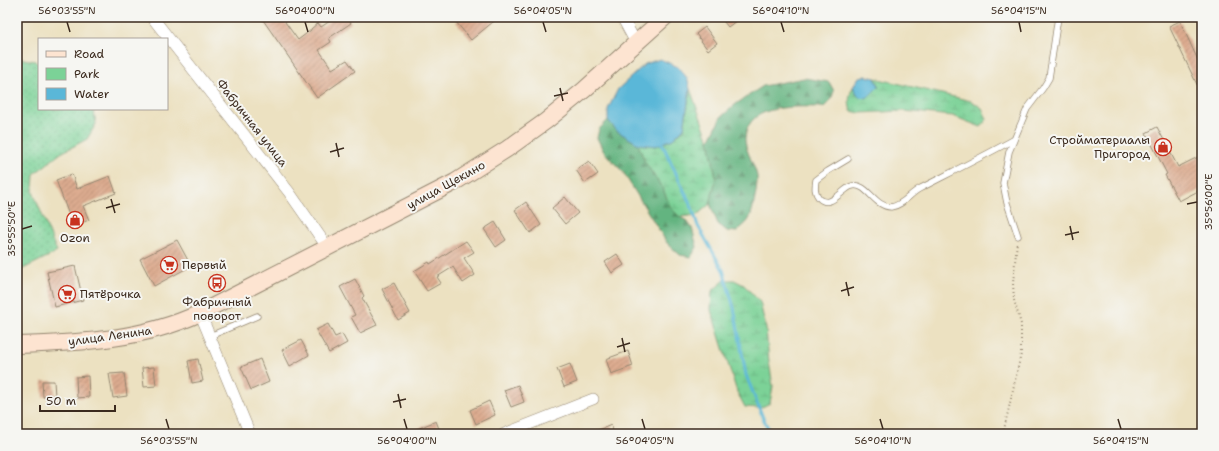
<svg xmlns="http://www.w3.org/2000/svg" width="1219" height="451" viewBox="0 0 1219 451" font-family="'Shantell Sans',sans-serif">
<defs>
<pattern id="green-dots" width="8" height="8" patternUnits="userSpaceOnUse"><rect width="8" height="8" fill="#7bd297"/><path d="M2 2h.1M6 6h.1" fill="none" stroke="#6bb482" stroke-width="1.8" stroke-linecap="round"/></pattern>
<pattern id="forest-firs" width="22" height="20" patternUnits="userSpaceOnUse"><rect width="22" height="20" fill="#64b480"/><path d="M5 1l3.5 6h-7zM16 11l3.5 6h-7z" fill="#549368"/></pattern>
<pattern id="wetland-marsh" width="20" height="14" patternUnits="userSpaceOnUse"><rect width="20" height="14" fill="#7bd297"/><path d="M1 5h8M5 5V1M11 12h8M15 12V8" fill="none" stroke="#6bb482"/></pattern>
<pattern id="building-hatch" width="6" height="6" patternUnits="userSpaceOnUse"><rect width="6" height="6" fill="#ddac90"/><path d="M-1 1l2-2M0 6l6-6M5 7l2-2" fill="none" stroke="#b48c75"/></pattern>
</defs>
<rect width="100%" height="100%" fill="#f6f6f2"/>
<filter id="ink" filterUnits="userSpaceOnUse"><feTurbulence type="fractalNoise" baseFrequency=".025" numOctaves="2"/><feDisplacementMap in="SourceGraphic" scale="8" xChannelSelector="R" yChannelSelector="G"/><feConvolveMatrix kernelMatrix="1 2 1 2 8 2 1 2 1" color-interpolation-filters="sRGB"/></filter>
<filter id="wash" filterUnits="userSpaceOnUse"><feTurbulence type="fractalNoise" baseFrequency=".012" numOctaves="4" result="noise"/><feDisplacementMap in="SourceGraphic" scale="16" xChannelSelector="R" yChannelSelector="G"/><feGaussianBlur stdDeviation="0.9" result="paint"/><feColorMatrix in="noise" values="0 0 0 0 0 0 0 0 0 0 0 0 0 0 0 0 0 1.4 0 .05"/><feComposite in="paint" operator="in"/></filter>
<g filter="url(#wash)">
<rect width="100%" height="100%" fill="#ece1c1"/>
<!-- green -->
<path fill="url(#green-dots)" stroke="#5b7e5a" d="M17,58L35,61L39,65V109H91L94,112L96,124L87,139L61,153L34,174L33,192L57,252L17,272Z"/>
<!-- forest -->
<g fill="url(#forest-firs)" stroke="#506f4f">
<path d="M804,78L829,82L834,91L831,100L824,107C798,107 748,102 745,138C744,148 755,166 757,176C758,185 753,214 748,221C745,225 740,228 737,232L727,231L718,224L710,204L716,178L709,141L721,117L736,104L763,86Z"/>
<path d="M608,120L617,131L638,144L645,162L663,189L671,208L680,217L687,221L692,228L697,247L691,257L680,255L667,243L623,172L604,152L597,138L599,129Z"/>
</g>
<!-- wetland -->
<g fill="url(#wetland-marsh)" stroke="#5b7e5a">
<path d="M875,78L971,101L982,108L987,119L981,127L953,116L904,111L860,113L851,111C848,102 849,95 853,87L859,97L879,86Z"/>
<path d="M690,89L709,141L716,178L710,204L697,215L680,217L671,208L663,189L645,162L638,144L656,146L673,139L684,129Z"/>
<path d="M725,280H734L744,285L760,302L766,329L769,362L773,386L770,403L760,408L745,407L737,392L711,310L712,291Z"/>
</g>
<!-- water -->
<g fill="#5ab7d8" stroke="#4a707b">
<path d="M660,59L678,67L687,78L690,89L684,128L673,139L656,146L638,144L617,131L608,120V109L618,89L645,64Z"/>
<path d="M866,76L875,78L879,86L867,98L859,97L853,87L859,77Z"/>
</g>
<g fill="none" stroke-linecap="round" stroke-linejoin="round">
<!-- stream -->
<path stroke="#5ab7d8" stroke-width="3" d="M662,143L692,208L698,226L723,270L734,308L746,375L763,418L771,434"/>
</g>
<g id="blocks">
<!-- building -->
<g fill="url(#building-hatch)">
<path d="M261,17H293L285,22L298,40L311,30V29L318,23L321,27L336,17H347L351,23L329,38L331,42L319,50L332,69L347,60L355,71L317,98Z"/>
<path d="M463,17H499L471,40L456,22Z"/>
<path d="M720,17H741L728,27Z"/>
<path d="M1180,21L1202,69V95L1169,26Z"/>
<path d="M705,27L717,43L708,50L696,34Z"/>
<path d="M1157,127L1178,167L1202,155V189L1179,201L1165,175L1167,174L1146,133Z"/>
<path d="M589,161L598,174L585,183L576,170Z"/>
<path d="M72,174L77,189L110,176L116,193L83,206L89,220L73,226L56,180Z"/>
<path d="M565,197L578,213L565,224L552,208Z"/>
<path d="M526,202L541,225L530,233L515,210Z"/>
<path d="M495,222L506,240L496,247L484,229Z"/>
<path d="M177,240L191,266L154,286L140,259Z"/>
<path d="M466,241L474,252L464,258L475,275L463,283L453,267L437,277L441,283L427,291L414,271L429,262L430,264Z"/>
<path d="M617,254L624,265L612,273L605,262Z"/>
<path d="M75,266L83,300L55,307L47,272Z"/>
<path d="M355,279L364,296L362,298L377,325L360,333L351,317L355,315L340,287Z"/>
<path d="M394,283L410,313L398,320L382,289Z"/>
<path d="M328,324L335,337L342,334L347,343L329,353L316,330Z"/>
<path d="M301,340L309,355L290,366L282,350Z"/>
<path d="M628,351L633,366L611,374L606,359Z"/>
<path d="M198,359L203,381L192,383L188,361Z"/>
<path d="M260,359L269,382L251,390L241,367Z"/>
<path d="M570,364L577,382L564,387L557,369Z"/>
<path d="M154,367L156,386L144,387L142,368Z"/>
<path d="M124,373L127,396L113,398L109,374Z"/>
<path d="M88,376L89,397L77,398L76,377Z"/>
<path d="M42,381H54L55,396L43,397Z"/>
<path d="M518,385L524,402L511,407L504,390Z"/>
<path d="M489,401L495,415L476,424L470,410Z"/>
<path d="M436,421L441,434H405Z"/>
<path d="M611,425L614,434H590Z"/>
</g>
</g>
</g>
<g filter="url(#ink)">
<use href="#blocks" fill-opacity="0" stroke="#948670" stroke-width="1"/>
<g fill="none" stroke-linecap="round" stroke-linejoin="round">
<!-- service casing -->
<g stroke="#948670" stroke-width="7">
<g id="service">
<path d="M848,159L828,171L816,180C815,187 814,192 819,198C830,210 843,188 852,186C867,182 874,207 891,207C902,206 910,194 919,189C950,173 982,157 1013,140"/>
<path d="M1018,236L1007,203L1003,183L1009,152L1027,109L1043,88L1049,78L1058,17"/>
<path d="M210,336L257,316"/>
</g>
</g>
<!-- minor casing -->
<g stroke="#948670" stroke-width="12">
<g id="minor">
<path d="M152,17L289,192L328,248"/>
<path d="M622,17L636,43"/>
<path d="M200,313L250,434"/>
<path d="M504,434L593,399"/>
</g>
</g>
<!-- secondary casing -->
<g stroke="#948670" stroke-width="18">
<path id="secondary" d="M17,345C79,343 143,340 200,313L455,182L507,149L546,121L584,90L665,17"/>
</g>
<!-- path -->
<path stroke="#948670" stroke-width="2" stroke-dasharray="1 3" stroke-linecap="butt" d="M1003,434L1021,354V324L1014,300L1013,283L1017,242"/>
<!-- service -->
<use href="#service" stroke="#fff" stroke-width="5.5"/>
<!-- minor -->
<use href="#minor" stroke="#fff" stroke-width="11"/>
<!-- secondary -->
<use href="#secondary" stroke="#fde4d1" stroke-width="16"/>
</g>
</g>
<!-- ticks -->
<path fill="none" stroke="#3b2a1e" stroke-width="1.5" d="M67,22L70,32M305,22L308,32M543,22L546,32M781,22L784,32M1019,22L1021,32M560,88L563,101M554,96L568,93M336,143L339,157M330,152L344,148M111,199L115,213M1187,204L1197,202M106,208L120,204M1070,226L1073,240M22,229L32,226M1065,235L1079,232M846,282L849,296M841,291L854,287M622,338L625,352M617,347L630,343M398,394L401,408M393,402L406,399M166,419L169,429M404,419L407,429M642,419L645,429M880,419L883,429M1118,419L1121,429"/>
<!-- icons -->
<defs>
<g id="shop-ring" transform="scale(0.9)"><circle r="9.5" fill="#f6f6f2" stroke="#c8321e" stroke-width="1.5"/><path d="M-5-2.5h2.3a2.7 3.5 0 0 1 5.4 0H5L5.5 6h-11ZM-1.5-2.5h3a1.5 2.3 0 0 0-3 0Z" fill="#c8321e"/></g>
<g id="supermarket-ring" transform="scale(0.9)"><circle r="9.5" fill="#f6f6f2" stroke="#c8321e" stroke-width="1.5"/><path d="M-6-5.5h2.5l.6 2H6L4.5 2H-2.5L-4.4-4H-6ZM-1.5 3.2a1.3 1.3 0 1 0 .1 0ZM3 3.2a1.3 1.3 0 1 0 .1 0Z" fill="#c8321e"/></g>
<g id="bus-ring" transform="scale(0.9)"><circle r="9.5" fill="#f6f6f2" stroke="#c8321e" stroke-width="1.5"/><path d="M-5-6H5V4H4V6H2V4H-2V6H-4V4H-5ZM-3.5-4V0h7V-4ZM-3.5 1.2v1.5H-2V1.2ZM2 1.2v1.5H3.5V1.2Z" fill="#c8321e"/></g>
</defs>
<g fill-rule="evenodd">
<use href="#shop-ring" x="1163" y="147"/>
<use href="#shop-ring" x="75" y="220"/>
<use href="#supermarket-ring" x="169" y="265"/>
<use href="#bus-ring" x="217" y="283"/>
<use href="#supermarket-ring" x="67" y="294"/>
</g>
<g text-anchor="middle" stroke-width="4" stroke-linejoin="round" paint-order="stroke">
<!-- street labels -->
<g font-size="12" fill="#3b2a1e" stroke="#f6f6f2">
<text transform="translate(252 123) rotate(52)" y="4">Фабричная улица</text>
<text transform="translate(446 185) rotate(-29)" y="4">улица Щекино</text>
<text transform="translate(110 336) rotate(-8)" y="4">улица Ленина</text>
</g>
<!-- poi labels -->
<g font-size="12" fill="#3b2a1e" stroke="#f6f6f2">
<text x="1150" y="144" text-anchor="end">Стройматериалы<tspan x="1150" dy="14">Пригород</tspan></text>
<text x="75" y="242">Ozon</text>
<text x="182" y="269" text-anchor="start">Первый</text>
<text x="80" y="298" text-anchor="start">Пятёрочка</text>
<text x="217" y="306">Фабричный<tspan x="217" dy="14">поворот</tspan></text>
</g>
</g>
<!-- margin -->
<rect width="1219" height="451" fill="none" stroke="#f6f6f2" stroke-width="44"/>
<!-- legend -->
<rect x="38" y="38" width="130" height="72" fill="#f6f6f2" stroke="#aba49d"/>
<rect x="46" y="51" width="20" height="6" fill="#fde4d1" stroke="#aba49d"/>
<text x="74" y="58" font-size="12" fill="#3b2a1e">Road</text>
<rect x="46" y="68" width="20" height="12" fill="#7bd297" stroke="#aba49d"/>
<text x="74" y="78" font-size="12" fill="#3b2a1e">Park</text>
<rect x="46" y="88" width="20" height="12" fill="#5ab7d8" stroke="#aba49d"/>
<text x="74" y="98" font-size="12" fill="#3b2a1e">Water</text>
<!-- scale -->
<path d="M40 405v6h75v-6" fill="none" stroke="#3b2a1e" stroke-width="2"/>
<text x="46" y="405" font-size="12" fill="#3b2a1e" stroke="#f6f6f2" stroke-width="3" paint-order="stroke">50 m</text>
<rect x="22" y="22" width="1175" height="407" fill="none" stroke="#3b2a1e" stroke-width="1.5"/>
<g font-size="10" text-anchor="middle" fill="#3b2a1e">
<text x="67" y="14">56°03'55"N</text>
<text x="305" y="14">56°04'00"N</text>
<text x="543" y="14">56°04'05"N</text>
<text x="781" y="14">56°04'10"N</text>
<text x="1019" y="14">56°04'15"N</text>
<text transform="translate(1208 202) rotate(-90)" y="4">35°56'00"E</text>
<text transform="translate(11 229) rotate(-90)" y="4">35°55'50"E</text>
<text x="169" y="444">56°03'55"N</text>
<text x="407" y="444">56°04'00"N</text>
<text x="645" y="444">56°04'05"N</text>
<text x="883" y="444">56°04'10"N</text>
<text x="1121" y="444">56°04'15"N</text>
</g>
</svg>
